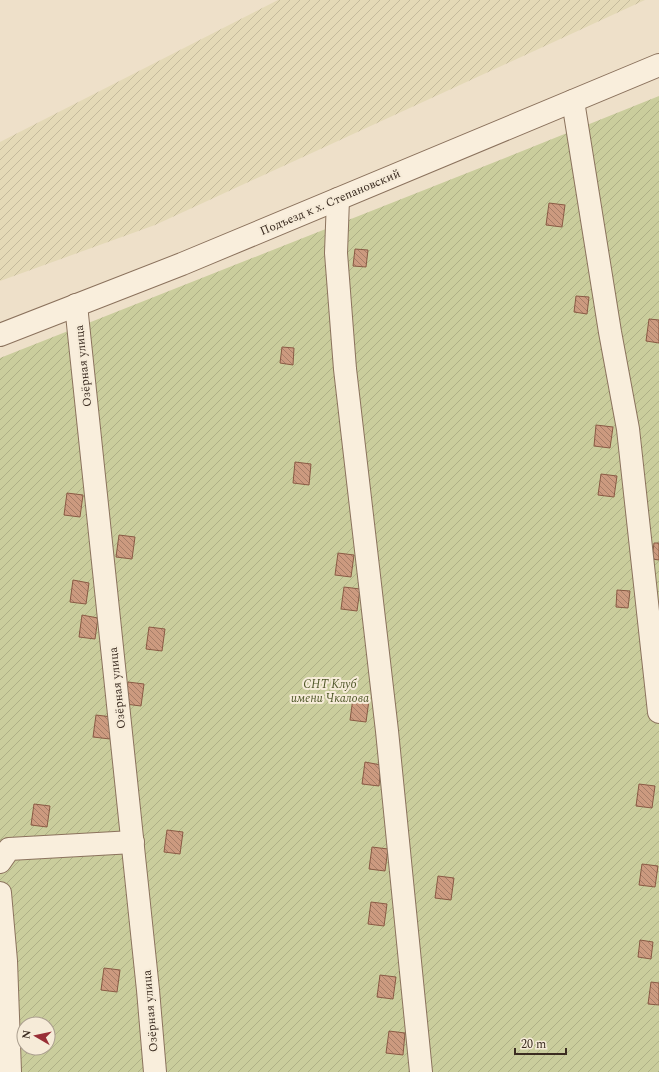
<svg xmlns="http://www.w3.org/2000/svg" width="659" height="1072" viewBox="0 0 659 1072" font-family="Spectral,serif">
<defs>
<pattern id="farmland-furrows" width="10" height="10" patternUnits="userSpaceOnUse"><rect width="10" height="10" fill="#e4d9b6"/><path d="M-1 1l2-2M0 10L10 0M9 11l2-2" fill="none" stroke="#c4ba9c"/></pattern>
<pattern id="garden-furrows" width="10" height="10" patternUnits="userSpaceOnUse"><rect width="10" height="10" fill="#cacd9c"/><path d="M-1 1l2-2M0 10L10 0M9 11l2-2" fill="none" stroke="#aeb086"/></pattern>
<pattern id="building-back-hatch" width="6" height="6" patternUnits="userSpaceOnUse"><rect width="6" height="6" fill="#cc9a7f"/><path d="M-1 5l2 2M0 0l6 6M5-1l2 2" fill="none" stroke="#a77e68"/></pattern>
</defs>
<rect width="100%" height="100%" fill="#eee0c9"/>
<!-- farmland -->
<path fill="url(#farmland-furrows)" d="M278,0H645L155,225L0,281V142Z"/>
<!-- garden -->
<path fill="url(#garden-furrows)" fill-rule="evenodd" d="M659,96V1072H0V358L505,158ZM24,1024H48V1048H24Z"/>
<!-- building -->
<g fill="url(#building-back-hatch)" stroke="#895a44">
<path d="M549,203L565,205L562,227L546,225Z"/>
<path d="M355,249L368,250L366,267L353,266Z"/>
<path d="M576,296L589,297L587,314L574,312Z"/>
<path d="M649,319L659,320V343L646,341Z"/>
<path d="M282,347L294,348L293,365L280,363Z"/>
<path d="M596,425L613,427L610,448L594,446Z"/>
<path d="M295,462L311,464L309,485L293,483Z"/>
<path d="M601,474L617,476L614,497L598,495Z"/>
<path d="M67,493L83,495L80,517L64,515Z"/>
<path d="M119,535L135,537L132,559L116,557Z"/>
<path d="M654,543H659V560L652,559Z"/>
<path d="M338,553L354,555L351,577L335,575Z"/>
<path d="M73,580L89,583L86,604L70,602Z"/>
<path d="M344,587L360,589L357,611L341,609Z"/>
<path d="M617,590L630,591L628,608L616,607Z"/>
<path d="M82,615L98,618L95,639L79,637Z"/>
<path d="M149,627L165,629L162,651L146,649Z"/>
<path d="M128,682L144,684L141,706L125,704Z"/>
<path d="M353,698L369,700L366,722L350,720Z"/>
<path d="M96,715L112,717L110,739L93,737Z"/>
<path d="M365,762L381,765L379,786L362,784Z"/>
<path d="M639,784L655,786L652,808L636,806Z"/>
<path d="M34,804L50,806L47,827L31,825Z"/>
<path d="M167,830L183,832L180,854L164,852Z"/>
<path d="M372,847L388,849L385,871L369,869Z"/>
<path d="M642,864L658,866L655,887L639,885Z"/>
<path d="M438,876L454,878L451,900L435,898Z"/>
<path d="M371,902L387,904L384,926L368,924Z"/>
<path d="M640,940L653,942L651,959L638,957Z"/>
<path d="M104,968L120,970L117,992L101,990Z"/>
<path d="M380,975L396,977L393,999L377,997Z"/>
<path d="M651,982L659,983V1005L648,1004Z"/>
<path d="M389,1031L405,1033L403,1055L386,1053Z"/>
</g>
<g fill="none" stroke-linecap="round" stroke-linejoin="round">
<!-- minor casing -->
<g stroke="#8b725d" stroke-width="24">
<g id="minor">
<path d="M573,101L610,332L628,429L659,712"/>
<path d="M338,199L336,253L345,369L387,731L421,1072"/>
<path d="M76,305L148,990L155,1072"/>
<path d="M0,335L182,264L659,65"/>
<path d="M0,862L9,849L133,842"/>
<path d="M0,893L6,961L10,1072"/>
</g>
</g>
<!-- minor -->
<use href="#minor" stroke="#f9eedc" stroke-width="22"/>
</g>
<g text-anchor="middle" stroke-width="4" stroke-linejoin="round" paint-order="stroke">
<!-- street labels -->
<g font-size="12" fill="#3b2c21" stroke="#f6ebd8">
<text transform="translate(330 202) rotate(-23)" y="4">Подъезд к х. Степановский</text>
<text transform="translate(83 366) rotate(-96)" y="4">Озёрная улица</text>
<text transform="translate(117 688) rotate(-96)" y="4">Озёрная улица</text>
<text transform="translate(150 1011) rotate(-95)" y="4">Озёрная улица</text>
</g>
<!-- park labels -->
<g font-size="12" font-style="italic" fill="#4f5728" stroke="#f6ebd8">
<text x="330" y="688">СНТ Клуб<tspan x="330" dy="14">имени Чкалова</tspan></text>
</g>
</g>
<!-- north arrow -->
<g transform="translate(36 1036) rotate(279)"><circle r="19" fill="#f6ebd8" stroke="#ab9f8f"/>
<path d="M0-3L7 15L0 10L-7 15Z" fill="#992e36"/>
<text y="-6" font-size="11" font-weight="bold" text-anchor="middle" fill="#3b2c21">N</text>
</g>
<!-- scale -->
<path d="M515 1048v6h51v-6" fill="none" stroke="#3b2c21" stroke-width="2"/>
<text x="521" y="1048" font-size="12" fill="#3b2c21" stroke="#f6ebd8" stroke-width="3" paint-order="stroke">20 m</text>
</svg>
